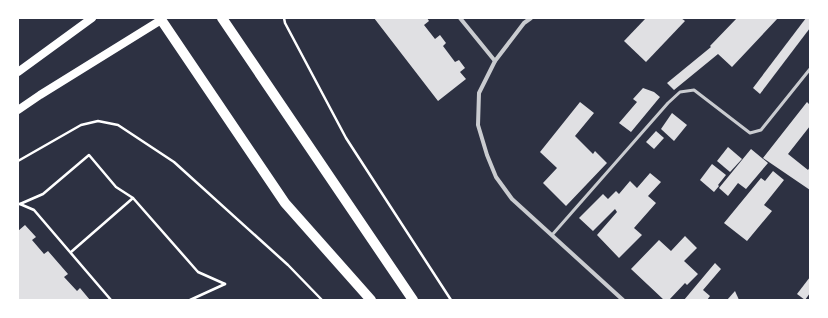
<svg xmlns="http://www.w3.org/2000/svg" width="828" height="318" viewBox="0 0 828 318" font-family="Karla,sans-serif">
<rect width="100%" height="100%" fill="#2d3142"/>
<!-- building -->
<g fill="#e0e0e3">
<path d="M374,18H427L429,21L424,25L435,39L440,35L446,43L443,46L455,62L459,60L465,68L460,72L466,79L438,101Z"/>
<path d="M646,18H681L685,21L646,62L624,41Z"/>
<path d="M737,18H778L732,67L718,54L674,90L667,83L711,47L710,46Z"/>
<path d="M806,18H810V28L760,94L753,88Z"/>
<path d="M643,88L654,92L660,97L631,132L619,123L637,102L633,99Z"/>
<path d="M580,102L594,113L575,136L593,154L595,151L607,163L566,206L543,183L557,168L540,152Z"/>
<path d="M807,102L810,105V126L788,154L808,170L810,167V190L763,158Z"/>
<path d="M672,113L687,125L674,141L661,129Z"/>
<path d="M656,131L664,138L654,149L646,142Z"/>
<path d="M728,147L742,159L730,172L717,161Z"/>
<path d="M751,149L768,163L746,189L738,183L728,196L719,188Z"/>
<path d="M712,164L726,175L718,185L719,186L714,192L700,180Z"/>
<path d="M773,171L784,180L764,205L772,211L747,241L724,223L761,178L765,181Z"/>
<path d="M650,173L661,182L648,196L656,203L634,228L642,235L619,258L597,235L617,212L615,209L593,231L579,218L603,194L608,199L616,191L619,194L630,181L637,188Z"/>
<path d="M25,225L36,237L32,240L44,254L48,251L68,274L64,277L77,291L80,288L90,300H18V231Z"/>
<path d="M685,236L697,248L684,261L698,274L687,285L685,283L669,300H664L631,269L659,240L671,251Z"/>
<path d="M715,263L721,269L703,290L710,296L707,300H684Z"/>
<path d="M810,277V293L805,300L797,294Z"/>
<path d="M735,291L739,300H727Z"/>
</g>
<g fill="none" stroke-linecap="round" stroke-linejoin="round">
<!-- path -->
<g stroke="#fff" stroke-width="2.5">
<path d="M284,18L285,23L346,138L451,300"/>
<path d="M18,161L81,125L98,121L118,125L174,162L288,265L322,300"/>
<path d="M18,204H20L34,210L111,300"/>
<path d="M20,204L43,194L89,155L116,187L133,198L198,272L225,284"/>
<path d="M71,252L133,198"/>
<path d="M190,300L225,284"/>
</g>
<!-- service -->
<path stroke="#caccd0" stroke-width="3" d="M552,235L668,103L680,92L694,90L750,133L761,130L810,69"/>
<!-- minor -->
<g stroke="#caccd0" stroke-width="4">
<path d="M460,18L495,61"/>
<path d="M531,18L524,23L495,61L479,93L478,125L487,155L496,177L512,199L623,300"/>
</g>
<!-- secondary -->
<g stroke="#fff" stroke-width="8">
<path d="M18,72L92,18"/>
<path d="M18,110L40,95L161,20"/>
</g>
<!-- primary -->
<g stroke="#fff" stroke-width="10">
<path d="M160,18L285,203L371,300"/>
<path d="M222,18L413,300"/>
</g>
</g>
<!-- border -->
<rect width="828" height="318" fill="none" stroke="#ffffff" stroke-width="38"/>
</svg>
